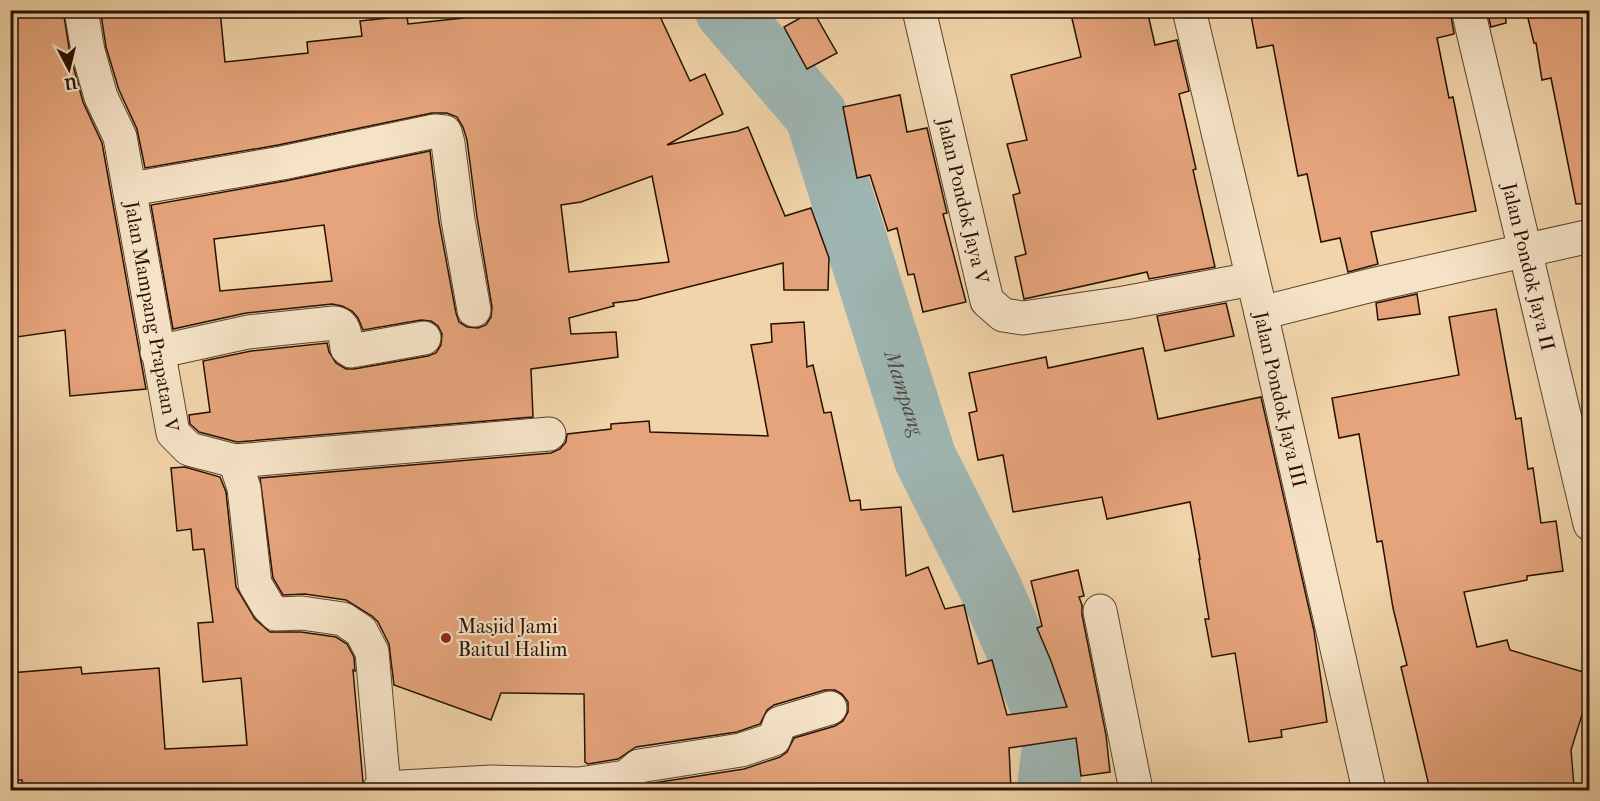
<svg xmlns="http://www.w3.org/2000/svg" width="1600" height="801" viewBox="0 0 1600 801" font-family="'IM FELL French Canon',serif">
<rect width="100%" height="100%" fill="#f1d4a9"/>
<filter id="stains"><feTurbulence type="fractalNoise" baseFrequency=".00333" numOctaves="4"/><feColorMatrix values="0 0 0 0 .2 0 0 0 0 .09 0 0 0 0 .02 0 0 0 .5 -.17"/></filter>
<radialGradient id="worn" r=".72"><stop offset=".6" stop-color="#630" stop-opacity="0"/><stop offset="1" stop-color="#630" stop-opacity=".3"/></radialGradient>
<g fill="none" stroke-linecap="round" stroke-linejoin="round">
<!-- river -->
<path stroke="#9eb6b3" stroke-width="63" id="s1" d="M726,10L816,115L925,458L989,585L1055,736L1048,790"/>
</g>
<!-- building -->
<g fill="#e6a47c" stroke="#261101" stroke-width="1.5" fill-rule="evenodd">
<path d="M48,10H63L70,54L83,102L102,143L146,389L70,396L65,330L10,338V15Z"/>
<path d="M125,10H220L225,62L308,53L307,42L362,36L360,21L407,16L408,24L463,18L462,10H657L690,81L705,74L723,114L667,145L738,131L748,127L785,216L811,208L829,258L828,290H784L783,263L637,300L613,303L614,306L569,318L571,334L616,332L618,357L531,369L533,417L237,442L199,432L190,424L189,415L210,412L203,361L251,351L327,343L329,352L336,363L346,369H354L428,356L436,353L441,345L442,334L438,326L431,321L421,320L363,330L358,318L352,311L342,306L332,304L246,313L173,329L151,205L285,181L430,151L439,222L456,313L459,322L467,327L478,328L486,325L491,317L492,307L477,217L467,140L463,127L457,117L447,113H432L278,145L145,168L137,129L119,90L106,47L101,14ZM652,176L669,262L569,272L561,205L581,202ZM324,225L332,281L220,291L214,239Z"/>
<path d="M1070,10H1147L1155,45L1177,40L1189,91L1179,94L1196,169L1193,170L1215,267L1149,279L1147,272L1024,299L1015,257L1026,254L1013,195L1020,193L1007,144L1027,140L1011,75L1081,57Z"/>
<path d="M1276,10H1450L1454,34L1437,38L1449,98L1453,97L1476,211L1371,232L1378,264L1348,272L1340,238L1321,242L1307,174L1298,176L1273,45L1257,48L1251,15Z"/>
<path d="M1487,10H1505L1506,23L1491,27Z"/>
<path d="M1526,10H1590V203L1576,204L1551,78L1542,80L1536,43H1534Z"/>
<path d="M813,11L837,53L807,69L784,27Z"/>
<path d="M900,95L907,132L927,128L947,213L943,214L966,302L923,312L914,274L908,275L897,228L888,231L870,175L857,178L843,107Z"/>
<path d="M1417,294L1420,314L1378,320L1376,303Z"/>
<path d="M1226,303L1234,336L1165,351L1157,316Z"/>
<path d="M1496,309L1516,419L1521,418L1528,469L1533,468L1541,523L1556,521L1563,571L1527,576V580L1464,592L1477,647L1507,640L1510,650L1590,674V689L1571,750L1574,786L1538,790H1430L1401,667L1407,665L1393,608L1382,541L1377,542L1359,434L1339,438L1332,398L1459,375L1449,317Z"/>
<path d="M804,322L807,367L813,365L824,413L831,412L850,501L860,500L861,510L901,507L906,576L928,567L945,609L964,605L978,664L992,660L1007,715L1067,707L1051,661L1037,628L1042,626L1031,581L1078,570L1084,596L1079,597L1082,605V615L1106,735L1110,772L1081,776L1076,738L1009,748L1011,790H639L647,784L744,769L780,757L787,752L794,738L835,726L843,721L848,712V702L842,694L835,690H825L774,705L767,710L760,724L737,732L636,747L618,759L588,764L585,762L584,694L501,693L491,720L394,685L389,644L378,622L372,616L346,600L305,594L283,595L273,578L260,478L551,453L560,449L566,442L567,434L611,429V424L649,421L650,432L768,436L751,345L772,342L771,324Z"/>
<path d="M1143,348L1158,419L1261,397L1314,631L1327,722L1281,730L1282,737L1249,742L1235,653L1212,657L1205,619H1209L1199,559H1200L1190,502L1107,519L1102,497L1013,512L1003,455L978,460L969,413L977,411L969,373L1046,357L1048,368Z"/>
<path d="M185,467L220,477L226,492L236,587L255,619L270,632H301L336,637L347,644L354,657L355,671L353,670L363,782L361,790H23L22,780H10V673L81,667L82,674L159,668L165,749L247,745L241,678L203,682L198,623L213,622L204,549L193,550L191,529L177,531L171,468Z"/>
</g>
<g fill="none" stroke-linecap="round" stroke-linejoin="round">
<!-- minor casing -->
<g stroke="#59422b" stroke-width="35">
<g id="minor">
<path id="s2" d="M81,10L88,51L101,97L120,137L173,433L189,449L235,461L244,488L255,584L268,606L276,614L302,613L343,619L361,631L372,652L384,788"/>
<path id="s3" d="M919,10L987,301L1003,315L1023,318L1124,303L1252,279"/>
<path id="s4" d="M1189,10L1261,313L1369,790"/>
<path id="s5" d="M1468,10L1590,524"/>
<path d="M131,189L282,163L435,131L445,132L448,143L458,220L474,310"/>
<path d="M1261,313L1376,284L1590,236"/>
<path d="M157,352L248,332L334,323C346,324 345,338 347,348L351,351L424,338"/>
<path d="M235,461L549,434"/>
<path d="M1100,611L1136,790"/>
<path d="M379,790L384,788L491,782L579,784L626,777L639,766L741,750L774,739L780,723L830,708"/>
</g>
</g>
<!-- minor -->
<use href="#minor" stroke="#f6e3c7" stroke-width="33"/>
</g>
<!-- markers -->
<circle fill="#8f2418" stroke="#f6e3c7" stroke-width="2" cx="446" cy="638" r="6"/>
<g text-anchor="middle" stroke-width="4.5" stroke-linejoin="round" paint-order="stroke">
<!-- street labels -->
<g font-size="20" fill="#261101" stroke="#f6e3c7">
<text dy="7" stroke="none"><textPath href="#s3" startOffset="196">Jalan Pondok Jaya V</textPath></text>
<text dy="7" stroke="none"><textPath href="#s5" startOffset="264">Jalan Pondok Jaya II</textPath></text>
<text dy="7" stroke="none"><textPath href="#s2" startOffset="316">Jalan Mampang Prapatan V</textPath></text>
<text dy="7" stroke="none"><textPath href="#s4" startOffset="400">Jalan Pondok Jaya III</textPath></text>
</g>
<!-- poi labels -->
<g font-size="20" fill="#261101" stroke="#f6e3c7" text-anchor="start">
<text x="458" y="633">Masjid Jami<tspan x="458" dy="23">Baitul Halim</tspan></text>
</g>
<!-- water labels -->
<g font-size="21" font-style="italic" fill="#504b3f" stroke="#f6e3c7">
<text dy="7" stroke="none"><textPath href="#s1" startOffset="430">Mampang</textPath></text>
</g>
</g>
<!-- margin -->
<rect width="1600" height="801" fill="none" stroke="#f1d4a9" stroke-width="36"/>
<rect x="12" y="12" width="1576" height="777" fill="none" stroke="#261101" stroke-width="3"/>
<rect x="18" y="18" width="1564" height="765" fill="none" stroke="#261101" stroke-width="1.5"/>
<!-- north arrow -->
<g transform="translate(69 69) rotate(173)" stroke="#f6e3c7" stroke-width="4.5" paint-order="stroke">
<path d="M0-4.5L10 22L0 15L-10 22Z" fill="#261101"/>
<text y="-9" font-size="16" font-weight="bold" text-anchor="middle" fill="#261101">U</text>
</g>
<rect width="100%" height="100%" filter="url(#stains)"/>
<rect width="100%" height="100%" fill="url(#worn)"/>
</svg>
